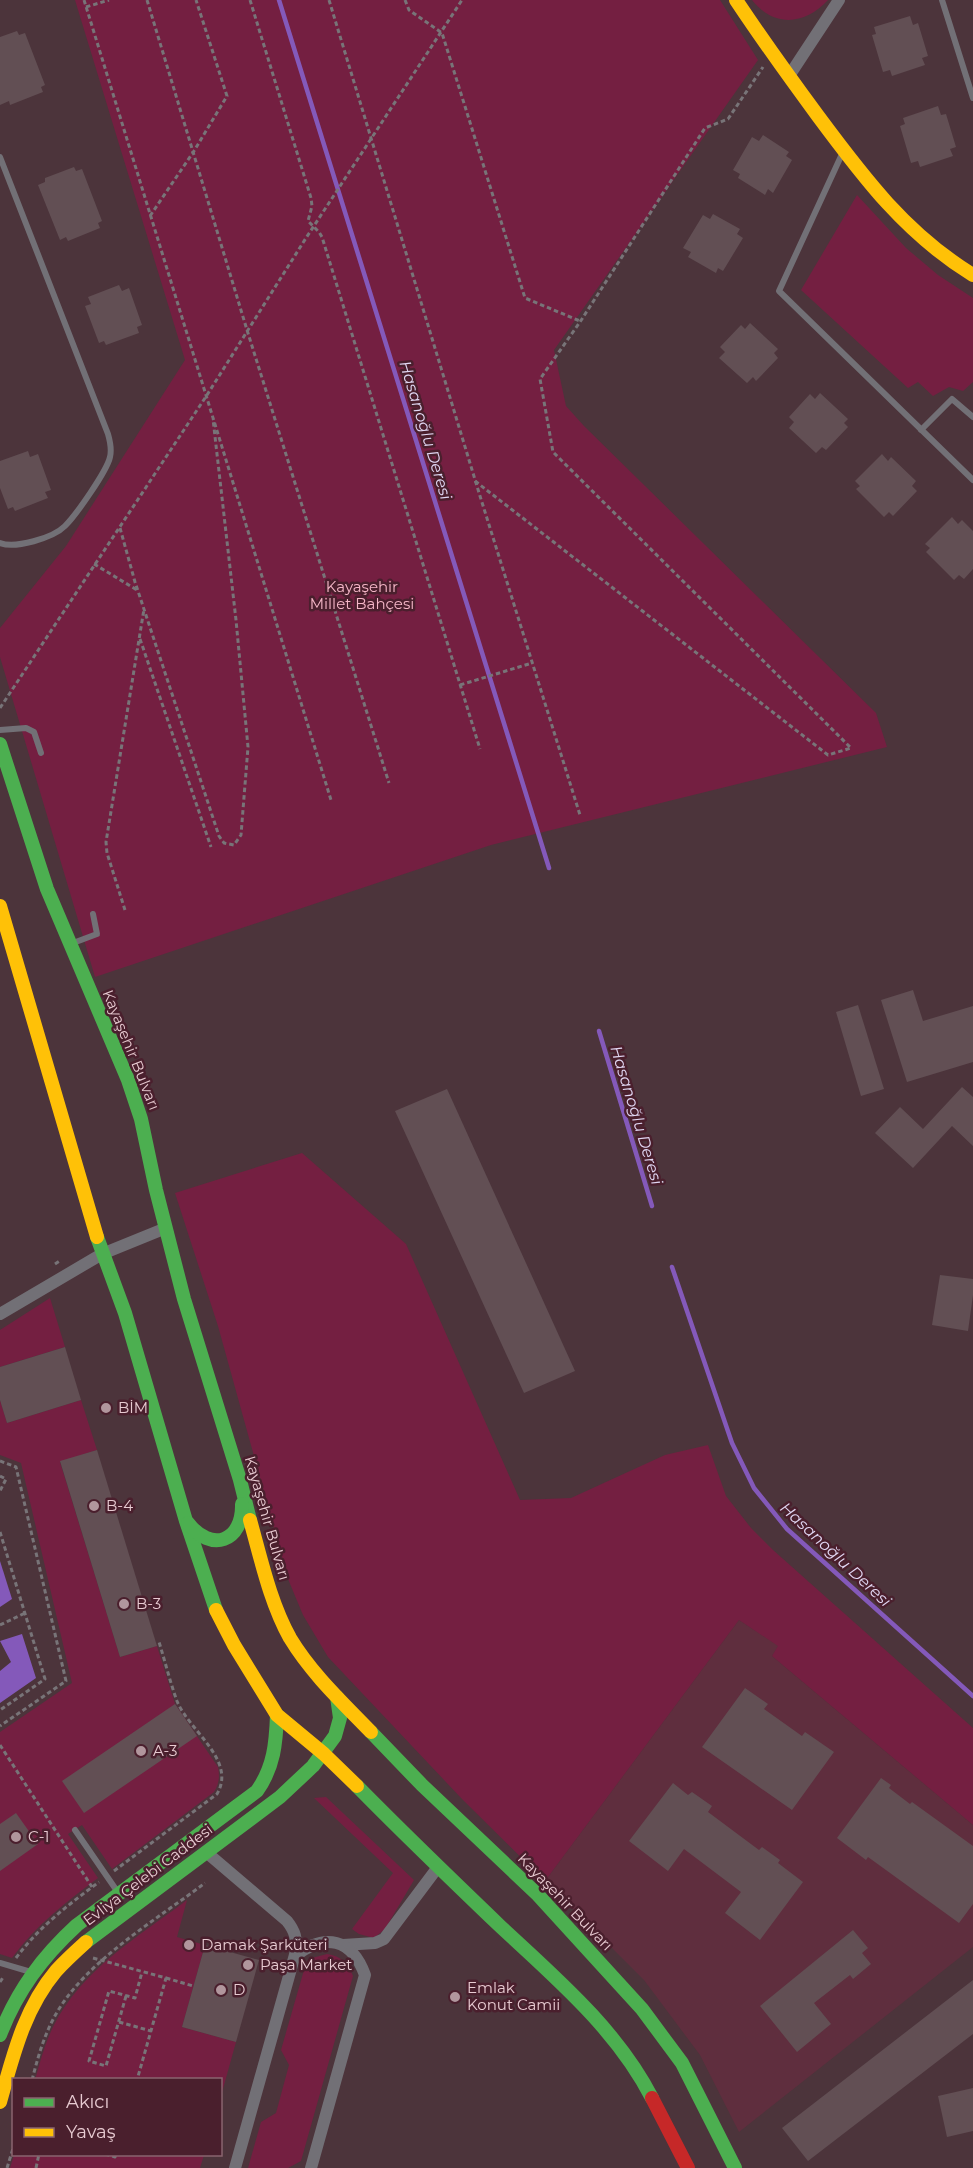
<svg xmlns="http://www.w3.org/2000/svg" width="973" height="2168" viewBox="0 0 973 2168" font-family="Montserrat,sans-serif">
<rect width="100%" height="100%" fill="#4c343b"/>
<!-- built -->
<path fill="#5f2e3e" d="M739,1620L779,1646L772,1656L973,1825V1947L739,2132L700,2055L644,1980L545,1881Z"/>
<!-- green -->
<g fill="#741f41">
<path d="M75,0H720L758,60L554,350L566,406L584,426L876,713L887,747L491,845L95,977L0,657V628L66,546L185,360Z"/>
<path d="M752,0H828C805,25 774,28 752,0Z"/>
<path d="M857,195L906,248L938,275L973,298V382L963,391L949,387L933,396L918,382L908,388L801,290Z"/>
<path d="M302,1153L406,1244L520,1500L571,1498L665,1455L708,1445L726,1496L751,1528L773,1550L973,1728V1825L772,1656L778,1646L739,1620L545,1881L462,1799L328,1657L303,1615L288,1579L218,1326L175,1193Z"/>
<path d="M50,1298L65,1347L0,1367V1330Z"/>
<path d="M0,1400L7,1423L81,1400L97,1450L60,1462L120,1657L157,1646L175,1704L218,1767C220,1777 219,1784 214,1792L112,1869L82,1825L68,1834L98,1878C66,1902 36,1925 12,1958L0,1954V1732L72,1683L21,1463L0,1455Z"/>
<path d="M326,1797L414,1880L385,1929L374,1938L359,1934L352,1929L393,1873L314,1798Z"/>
<path d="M187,1900L177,1937L205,1945L182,2027L236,2042L221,2096L220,2080H35C40,2062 45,2043 53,2027C81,1970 138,1937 187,1900Z"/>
<path d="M327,1954C341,1956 348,1963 353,1976L301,2161L288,2168H248L261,2122L276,2113L289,2065L281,2050L306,1963L312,1958Z"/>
<path d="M14,2155V2154L204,2155L200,2168H10Z"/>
</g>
<!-- water -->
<g fill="#8459ba">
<path d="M0,1561L12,1599L0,1607Z"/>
<path d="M22,1634L36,1678L0,1703V1671L11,1662L0,1641Z"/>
</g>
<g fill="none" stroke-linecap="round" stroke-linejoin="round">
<!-- stream -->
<g stroke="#8459ba" stroke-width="4.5">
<path d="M279,0L549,868"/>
<path d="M599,1031L652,1206"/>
<path d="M672,1267L732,1443L754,1488L787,1529L973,1696"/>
</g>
</g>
<!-- building -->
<g fill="#624f54">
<path d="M910,16L913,25L918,23L928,56L922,58L925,65L892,76L890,70L883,72L872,35L876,34L874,27Z"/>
<path d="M17,31L19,35L25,33L45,85L41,87L43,92L10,105L9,101L0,105V37Z"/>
<path d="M938,106L941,115L946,114L956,147L950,149L953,156L920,167L918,161L911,163L900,126L905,124L903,118Z"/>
<path d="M763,135L789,152L786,156L792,160L773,193L768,189L765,195L738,178L740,174L733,170L752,137L759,141Z"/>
<path d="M74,167L76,171L82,169L102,221L98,223L100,228L68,241L66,237L60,240L38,185L45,182V178Z"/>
<path d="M713,214L740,229L737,234L743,238L723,271L718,268L716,273L688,257L691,252L683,248L703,215L710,219Z"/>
<path d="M119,285L122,291L129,288L142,325L137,327L139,333L106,345L104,341L99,343L85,306L91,304L88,297Z"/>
<path d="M750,323L778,349L774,353L778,358L756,381L753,377L747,383L719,358L725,352L720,347L741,325L745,329Z"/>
<path d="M820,393L848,419L844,423L848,427L826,450L822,447L816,453L789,428L794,422L789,417L810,394L815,399Z"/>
<path d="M28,451L30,457L38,454L51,490L45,492L48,498L15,511L13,507L8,509L0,488V461Z"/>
<path d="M882,454L888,461L891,457L916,481L912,486L917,491L893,516L889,512L884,517L856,489L860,486L855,481Z"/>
<path d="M952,517L958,524L962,520L973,531V569L964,579L959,575L954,580L926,552L930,548L925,544Z"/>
<path d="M913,990L923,1021L973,1006V1062L907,1082L881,1000Z"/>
<path d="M858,1005L884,1089L861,1096L836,1012Z"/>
<path d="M962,1087L973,1097V1146L952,1126L913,1168L875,1133L900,1107L923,1129Z"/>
<path d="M447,1089L575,1371L524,1393L395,1111Z"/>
<path d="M940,1275L973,1279V1295L968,1331L932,1325Z"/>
<path d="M65,1347L81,1400L7,1423L0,1400V1367Z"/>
<path d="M97,1450L157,1646L120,1657L60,1461Z"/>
<path d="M745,1688L768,1704L764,1709L802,1736L805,1732L834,1752L792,1810L702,1747Z"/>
<path d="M175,1704L197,1736L84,1813L62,1781Z"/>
<path d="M881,1778L891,1785L889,1788L910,1804L912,1802L973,1846V1904L959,1923L868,1857L866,1860L837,1838Z"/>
<path d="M673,1783L688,1795L692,1792L712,1806L708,1812L759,1850L762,1847L780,1860L778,1863L803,1882L760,1940L725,1913L741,1892L684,1849L668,1871L629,1841Z"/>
<path d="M16,1813L38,1844L0,1871V1824Z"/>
<path d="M853,1930L868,1948L862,1953L871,1964L853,1979L850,1975L814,2003L831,2024L797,2052L760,2006Z"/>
<path d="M205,1945L259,1960L236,2042L182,2027Z"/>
<path d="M973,1980V2034L808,2161L782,2128Z"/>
<path d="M973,2088V2131L947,2137L938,2096Z"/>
</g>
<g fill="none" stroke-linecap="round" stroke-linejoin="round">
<!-- path -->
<g stroke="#787478" stroke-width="3" stroke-dasharray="4.5 3" stroke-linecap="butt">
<path d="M84,0L331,800"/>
<path d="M147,0L247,330L389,783"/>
<path d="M250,0L311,198L312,206L308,221L319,232L322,237L480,749"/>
<path d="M329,0L480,496L580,815"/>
<path d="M405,0L409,10L442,33L525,298L580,321"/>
<path d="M86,7L109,0"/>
<path d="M150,216L194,151L227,96L196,0"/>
<path d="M475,481L828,755L851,748L553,452L540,379L580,322L705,128L728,119L763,67"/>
<path d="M120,528L135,582L219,836L224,843L234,845L241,835L248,747L236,620L213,419"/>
<path d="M94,564L137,590"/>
<path d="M140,639L211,847"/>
<path d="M460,685L532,663"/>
<path d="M0,708L207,395L306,238L462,0"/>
<path d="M125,910L107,853L106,842L144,609"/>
<path d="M55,1264L61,1260"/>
<path d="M0,1461L16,1467L66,1681L0,1726"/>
<path d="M0,1476L6,1479L0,1491"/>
<path d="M0,1532L45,1679L0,1710"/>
<path d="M0,1625L25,1613"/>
<path d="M0,1745L92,1887"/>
<path d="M114,1871L217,1794C237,1760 189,1731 177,1701C170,1682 165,1661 159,1642"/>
<path d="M16,1958C39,1927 68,1905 99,1882"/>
<path d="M93,1958L166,1978L137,2080"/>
<path d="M166,1978L193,1986"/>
<path d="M0,1982L4,1976"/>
<path d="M126,1996L106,2066L89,2061L109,1991L135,1998L142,1972"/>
<path d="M119,2022L151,2031"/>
<path d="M32,2080C38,2057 44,2035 56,2014C86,1961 156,1920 205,1883"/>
<path d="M105,2154L115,2157L116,2154"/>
<path d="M7,2168L14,2145"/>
<path d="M36,2168L39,2154"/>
</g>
<!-- lane -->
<g stroke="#727076" stroke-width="6">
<path d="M942,0L973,98"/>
<path d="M842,154L779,291L973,480"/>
<path d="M0,157L108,434C110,441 112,449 110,457C107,471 76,515 65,526C53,538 15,549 0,543"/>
<path d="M921,430L952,399L973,417"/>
<path d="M0,730L26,728L34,732L41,753"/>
<path d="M73,943L97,934L93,914"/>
<path d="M75,1830L117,1891"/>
<path d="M0,1963L31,1972"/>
</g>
<!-- street -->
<g stroke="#727076" stroke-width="12">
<path d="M789,76L839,0"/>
<path d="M0,1314L102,1254L166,1228"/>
<path d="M206,1852L287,1921C295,1931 297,1939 296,1951L235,2168"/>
<path d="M343,1945L375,1943L384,1939L438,1867"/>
<path d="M295,1956C325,1932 352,1939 365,1975L311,2168"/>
</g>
<!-- fast -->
<g stroke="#4caf50" stroke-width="14">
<path d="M0,744L47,889L128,1080L141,1119L156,1190L184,1299L240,1480L250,1520"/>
<path d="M97,1237L125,1313L186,1521L216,1610"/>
<path d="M188,1523C211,1553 243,1542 242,1504"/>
<path d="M371,1732L422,1785L538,1895L642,2009L682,2063L735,2168"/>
<path d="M357,1786C404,1834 453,1881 501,1927C557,1979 617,2030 652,2098"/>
<path d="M86,1942L280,1797L313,1766L335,1736L340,1718L337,1697"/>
<path d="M0,2035C17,1991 42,1957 77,1925L257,1791C274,1767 276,1743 277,1715"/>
</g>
<!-- slow -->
<g stroke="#ffc107" stroke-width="14">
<path d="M736,0C762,39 790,78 818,116C864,178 906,234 973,275"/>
<path d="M0,906L97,1237"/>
<path d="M250,1520C261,1559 270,1602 290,1638C311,1673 342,1702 371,1732"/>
<path d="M216,1610L234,1645L277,1715L324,1754L357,1786"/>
<path d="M0,2102C13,2056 24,2009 56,1971C65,1961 76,1951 86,1942"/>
</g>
<!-- jam -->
<path stroke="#c62828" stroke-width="14" d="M652,2098L688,2168"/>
</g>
<!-- markers -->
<g fill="#b1969d" stroke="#4a1f2d" stroke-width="2">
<circle cx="106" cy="1408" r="6"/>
<circle cx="94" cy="1506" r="6"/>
<circle cx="124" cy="1604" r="6"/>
<circle cx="141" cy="1751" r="6"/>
<circle cx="16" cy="1837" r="6"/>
<circle cx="189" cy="1945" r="6"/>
<circle cx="248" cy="1965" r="6"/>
<circle cx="221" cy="1990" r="6"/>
<circle cx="455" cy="1997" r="6"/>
</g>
<g text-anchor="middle" stroke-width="5" stroke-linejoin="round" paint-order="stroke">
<!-- park labels -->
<g font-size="15" fill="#f6b7c8" stroke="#4a1f2d">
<text x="362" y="592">Kayaşehir<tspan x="362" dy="17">Millet Bahçesi</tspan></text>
</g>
<!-- street labels -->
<g font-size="15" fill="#e8cbd2" stroke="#4a1f2d">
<text transform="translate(131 1050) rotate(68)" y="5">Kayaşehir Bulvarı</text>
<text transform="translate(267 1518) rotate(74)" y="5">Kayaşehir Bulvarı</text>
<text transform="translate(148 1875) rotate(-37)" y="5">Evliya Çelebi Caddesi</text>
<text transform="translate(565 1902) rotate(46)" y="5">Kayaşehir Bulvarı</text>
</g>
<!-- poi labels -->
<g font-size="15" fill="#e8cbd2" stroke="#4a1f2d" text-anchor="start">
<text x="118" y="1413">BİM</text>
<text x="106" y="1511">B-4</text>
<text x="136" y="1609">B-3</text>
<text x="153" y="1756">A-3</text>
<text x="28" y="1842">C-1</text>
<text x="201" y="1950">Damak Şarküteri</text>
<text x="260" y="1970">Paşa Market</text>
<text x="467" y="1993">Emlak<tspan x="467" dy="17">Konut Camii</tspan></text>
<text x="233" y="1995">D</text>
</g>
<!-- water labels -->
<g font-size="16" font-style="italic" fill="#e2d8f4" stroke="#4a1f2d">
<text transform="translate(426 430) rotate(73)" y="6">Hasanoğlu Deresi</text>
<text transform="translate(637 1115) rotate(73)" y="6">Hasanoğlu Deresi</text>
<text transform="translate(836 1554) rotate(43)" y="6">Hasanoğlu Deresi</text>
</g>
</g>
<!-- legend -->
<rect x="12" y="2078" width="210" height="78" fill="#4a1f2d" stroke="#89646f" stroke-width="1.5"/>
<rect x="24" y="2098" width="30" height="9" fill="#4caf50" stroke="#89646f" stroke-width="1.5"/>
<text x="66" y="2108" font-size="18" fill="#e8cbd2">Akıcı</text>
<rect x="24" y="2128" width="30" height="9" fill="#ffc107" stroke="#89646f" stroke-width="1.5"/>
<text x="66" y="2138" font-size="18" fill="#e8cbd2">Yavaş</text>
</svg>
